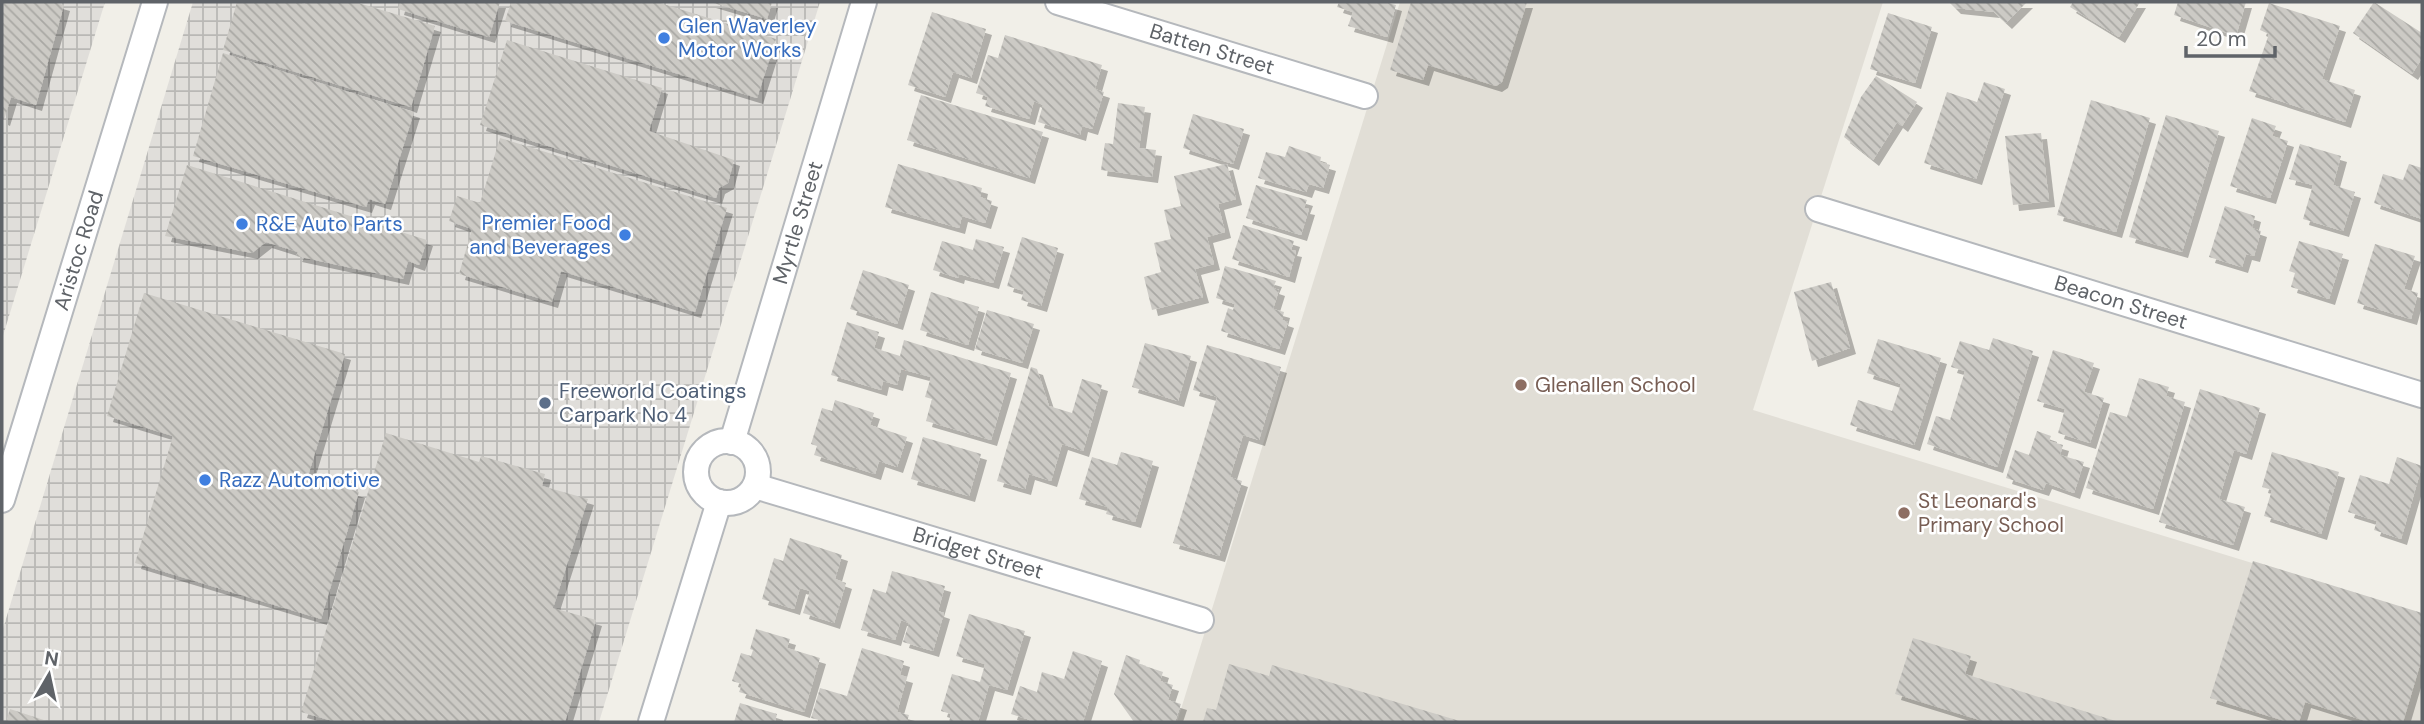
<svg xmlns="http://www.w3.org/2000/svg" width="2424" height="724" viewBox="0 0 2424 724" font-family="'DM Sans',sans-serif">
<defs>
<pattern id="industrial-grid" width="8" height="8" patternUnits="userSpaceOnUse" patternTransform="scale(1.75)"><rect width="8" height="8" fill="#e0deda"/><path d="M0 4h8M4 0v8" fill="none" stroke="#b9b8b5"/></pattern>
<pattern id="building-back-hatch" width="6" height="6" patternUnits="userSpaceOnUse" patternTransform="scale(1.75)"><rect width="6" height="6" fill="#cccac5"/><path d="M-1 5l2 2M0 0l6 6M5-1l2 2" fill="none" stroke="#a9a8a4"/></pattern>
<filter id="shadow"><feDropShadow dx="6" dy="6" stdDeviation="0" flood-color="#0004"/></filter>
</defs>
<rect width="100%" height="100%" fill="#f1efe8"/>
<!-- industrial -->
<g fill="url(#industrial-grid)">
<path d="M2,2H105L2,339Z"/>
<path d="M193,2H820L599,722H2V632Z"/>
</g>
<!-- education -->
<path fill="#e1ded6" d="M1400,2H1883L1753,410L2422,615V722H1177Z"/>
<!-- building -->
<g fill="url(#building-back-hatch)" filter="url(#shadow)">
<path d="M2,2H53L64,5L36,105L11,97L4,120L2,119Z"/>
<path d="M237,2H297L305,4V2H355L435,26L411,107L223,50Z"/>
<path d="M400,2H500L489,37L398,9Z"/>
<path d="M511,2H657L776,39L757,98L505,21Z"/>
<path d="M710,2H772L767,19Z"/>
<path d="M1339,2H1385L1396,5L1387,37L1348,26L1353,12L1337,7Z"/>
<path d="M1411,2H1527L1502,82L1496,86L1428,65L1423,80L1390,70Z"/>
<path d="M1949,2H2027L2006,23L1994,12L1955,8Z"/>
<path d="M2073,2H2140L2119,37L2070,7Z"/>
<path d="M2178,2H2246L2236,36L2174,15Z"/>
<path d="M2374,2L2422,33V58L2412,74L2353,33Z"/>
<path d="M2269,3L2340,26L2322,79L2355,90L2345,122L2249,91L2269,34L2260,30Z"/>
<path d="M932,12L986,29L971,78L953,72L945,97L908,85Z"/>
<path d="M1888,13L1932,27L1915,83L1870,69Z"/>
<path d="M1005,35L1102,65L1095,89L1104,92L1092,129L1082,126L1080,135L1038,122L1043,105L1034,101L1029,119L985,106L988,97L976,93L988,55L998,58Z"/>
<path d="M507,40L662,88L649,131L734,160L728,183L719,188L716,198L480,125Z"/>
<path d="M223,53L414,112L385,204L369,199L366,207L193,156Z"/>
<path d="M1876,76L1917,102L1902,126L1897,122L1873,160L1844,137L1861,97Z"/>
<path d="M1984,82L2005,89L1976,179L1924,163L1947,92L1977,102Z"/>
<path d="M921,95L1043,132L1029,178L907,140Z"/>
<path d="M2091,100L2150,118L2116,232L2057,215Z"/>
<path d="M1118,103L1145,107L1139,148L1156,150L1152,177L1101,170L1105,143L1113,144Z"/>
<path d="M1193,114L1244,129L1233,164L1183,148Z"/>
<path d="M2166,115L2219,131L2182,252L2129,237Z"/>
<path d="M2252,118L2276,126L2272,136L2288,141L2270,198L2230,186Z"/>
<path d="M2041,133L2049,201L2013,205L2005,136Z"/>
<path d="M500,138L727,208L695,312L561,271L552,302L459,274L472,229L449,221L457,196L480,203Z"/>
<path d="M2300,144L2341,156L2333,185L2355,192L2343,231L2303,219L2313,185L2289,179Z"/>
<path d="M1289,146L1321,157L1320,162L1330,165L1323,188L1309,184L1306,192L1258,178L1266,152L1285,157Z"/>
<path d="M898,164L982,188L980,197L992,201L985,223L962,216L959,228L885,207Z"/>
<path d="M1227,164L1236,199L1218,204L1225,232L1207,237L1214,264L1195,269L1203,297L1152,310L1144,277L1161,272L1154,243L1171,239L1164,210L1181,206L1174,176Z"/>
<path d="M2409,164L2422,168V219L2374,203L2383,174L2403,180Z"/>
<path d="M187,165L427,240L419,265L408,261L403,279L296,256L298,252L266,242L252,253L165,236Z"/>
<path d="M1256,185L1307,200L1304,208L1309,209L1301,235L1246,218Z"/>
<path d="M2225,206L2255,216L2252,228L2261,231L2254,256L2246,254L2242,267L2209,257Z"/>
<path d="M1243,225L1294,241L1291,250L1296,251L1289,277L1232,259Z"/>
<path d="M1022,237L1058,248L1041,306L1021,300L1024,291L1007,286Z"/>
<path d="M976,239L1004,247L993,283L959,274L958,278L933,270L942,241L973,250Z"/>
<path d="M2299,241L2343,254L2329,299L2291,287L2295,273L2289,271Z"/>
<path d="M2375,244L2415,256L2404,289L2418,293L2411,319L2357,303Z"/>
<path d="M1225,266L1276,281L1273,288L1279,290L1273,309L1284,312L1282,320L1288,322L1279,349L1221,331L1228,308L1233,310L1235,304L1216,298Z"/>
<path d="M863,270L909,285L897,324L850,309Z"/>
<path d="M1831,282L1850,348L1812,361L1794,292Z"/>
<path d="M931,292L979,307L968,345L920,330Z"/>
<path d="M144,293L345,354L308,476L359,492L321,619L135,563L173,436L107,416Z"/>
<path d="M987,310L1034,324L1022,363L975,349Z"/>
<path d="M847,322L879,332L874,348L900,356L904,340L1011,373L991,440L926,421L932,399L925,397L931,377L901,369L897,385L883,381L881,390L831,375Z"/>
<path d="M1993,338L2033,351L1997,467L1927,444L1936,416L1950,420L1965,371L1951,367L1960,341L1989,350Z"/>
<path d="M1878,339L1941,358L1914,445L1850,425L1858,400L1892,411L1901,384L1867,373Z"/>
<path d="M1145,343L1191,356L1178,401L1132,387Z"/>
<path d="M1207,345L1281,367L1259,440L1243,435L1230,477L1242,481L1219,556L1173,543L1217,397L1193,390Z"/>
<path d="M2053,350L2094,363L2084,392L2104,398L2090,443L2058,433L2065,409L2037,401Z"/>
<path d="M1031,367L1037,369L1049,406L1072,413L1082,379L1102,385L1083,451L1062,444L1051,481L1029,474L1025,489L997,481Z"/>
<path d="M2139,378L2169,387L2166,396L2185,402L2153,509L2086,488L2110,412L2127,417Z"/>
<path d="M2200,389L2260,408L2246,454L2234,450L2219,499L2245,507L2233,545L2159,522Z"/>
<path d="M835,400L874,413L870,425L907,437L897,467L879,461L875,474L814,455L817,446L811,444L822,408L832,411Z"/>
<path d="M2037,431L2051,436L2049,441L2063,445L2060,455L2084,462L2074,493L2046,483L2043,490L2006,478L2015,450L2029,455Z"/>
<path d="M386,433L479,462L481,456L545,474L542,486L588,499L553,608L596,620L565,722H336L301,712Z"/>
<path d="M923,437L981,454L969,496L911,479Z"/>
<path d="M1121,452L1153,461L1135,522L1106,514L1108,507L1079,499L1092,457L1117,465Z"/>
<path d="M2272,452L2339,472L2321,534L2264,516L2272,490L2262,487Z"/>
<path d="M2397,457L2422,466L2401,539L2374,530L2377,521L2348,512L2360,475L2389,484Z"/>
<path d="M790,538L842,555L835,579L846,583L834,623L803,613L810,591L800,588L794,609L762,599L774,558L783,561Z"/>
<path d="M2253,561L2422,613V658L2403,722H2369L2305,702L2299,722H2288L2210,698Z"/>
<path d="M892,571L945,586L938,611L944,613L933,651L903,642L909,623L901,620L895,640L861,630L873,589L886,593Z"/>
<path d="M969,614L1025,631L1007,690L989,685L978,722H949L951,714L941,711L952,674L980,682L985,664L956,656Z"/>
<path d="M756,629L790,639L787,648L820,658L804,712L739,692L742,684L732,681L741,653L751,656L753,650L750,649Z"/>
<path d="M1913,638L1971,656L1965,674L2119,722H1986L1895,694Z"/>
<path d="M862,648L904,661L900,675L907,677L897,712L909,715L907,722H858L847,719L846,722H827L811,718L820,688L847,696Z"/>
<path d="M1073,651L1102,661L1083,722H1029L1030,720L1011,714L1020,686L1037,692L1042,672L1064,679Z"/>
<path d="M1126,655L1140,660L1139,664L1163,672L1160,681L1173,685L1168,700L1181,704L1175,722H1134L1114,694Z"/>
<path d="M1229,664L1269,676L1272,665L1463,722H1203L1207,708L1216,710Z"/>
<path d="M740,703L777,714L775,722H734Z"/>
<path d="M10,709L50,722H6Z"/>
</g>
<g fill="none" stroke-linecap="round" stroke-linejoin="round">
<!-- street casing -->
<g stroke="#b5b8bc" stroke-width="28">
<g id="street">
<path id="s1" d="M1058,2L1365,96"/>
<path id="s2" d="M1818,209L2422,395"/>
<circle cx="727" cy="472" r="31"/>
<path id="s3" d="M732,442L864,2"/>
<path id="s4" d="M755,486L1201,620"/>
<path id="s5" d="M2,500L155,2"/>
<path d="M651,722L719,502"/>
</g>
</g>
<!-- street -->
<use href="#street" stroke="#fff" stroke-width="24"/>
</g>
<!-- markers -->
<g fill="#3f7fe0" stroke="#fff" stroke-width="2.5">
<circle cx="664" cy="38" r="7"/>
<circle cx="242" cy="224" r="7"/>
<circle cx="625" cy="235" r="7"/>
<circle cx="205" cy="480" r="7"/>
</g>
<g fill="#8d6e63" stroke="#fff" stroke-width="2.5">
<circle cx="1521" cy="385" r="7"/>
<circle cx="1904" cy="513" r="7"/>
</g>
<circle fill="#5c6f8a" stroke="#fff" stroke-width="2.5" cx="545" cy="403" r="7"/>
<g text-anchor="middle" stroke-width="5" stroke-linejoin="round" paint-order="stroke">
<!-- shop labels -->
<g font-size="21" fill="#366cbe" stroke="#fff" text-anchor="start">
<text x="678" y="33">Glen Waverley<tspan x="678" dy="24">Motor Works</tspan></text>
<text x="611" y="230" text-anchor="end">Premier Food<tspan x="611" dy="24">and Beverages</tspan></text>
<text x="256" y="231">R&amp;E Auto Parts</text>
<text x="219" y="487">Razz Automotive</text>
</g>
<!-- street labels -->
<g font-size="21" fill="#5f6368" stroke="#fff">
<text dy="7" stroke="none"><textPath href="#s1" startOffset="161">Batten Street</textPath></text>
<text dy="7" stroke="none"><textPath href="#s3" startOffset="229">Myrtle Street</textPath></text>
<text dy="7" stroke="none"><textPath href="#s5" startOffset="261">Aristoc Road</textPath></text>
<text dy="7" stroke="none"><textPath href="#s2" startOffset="317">Beacon Street</textPath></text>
<text dy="7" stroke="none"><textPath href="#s4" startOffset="233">Bridget Street</textPath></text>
</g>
<!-- education labels -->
<g font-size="21" fill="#785e54" stroke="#fff" text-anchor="start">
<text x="1535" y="392">Glenallen School</text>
<text x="1918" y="508">St Leonard's<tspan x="1918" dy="24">Primary School</tspan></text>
</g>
<!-- service labels -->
<g font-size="21" fill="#4e5e75" stroke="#fff" text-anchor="start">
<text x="559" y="398">Freeworld Coatings<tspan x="559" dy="24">Carpark No 4</tspan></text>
</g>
</g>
<!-- border -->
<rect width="2424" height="724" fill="none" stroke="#5f6368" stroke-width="7"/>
<!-- north arrow -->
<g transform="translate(49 675) rotate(9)" stroke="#ffffff" stroke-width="5" paint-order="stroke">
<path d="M0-5L12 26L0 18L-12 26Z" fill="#5f6368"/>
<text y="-10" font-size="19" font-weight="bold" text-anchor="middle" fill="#5f6368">N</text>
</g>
<!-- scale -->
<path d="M2186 46v10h89v-10" fill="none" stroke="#5f6368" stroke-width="3.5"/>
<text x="2196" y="46" font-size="21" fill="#5f6368" stroke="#ffffff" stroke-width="5" paint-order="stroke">20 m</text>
</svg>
